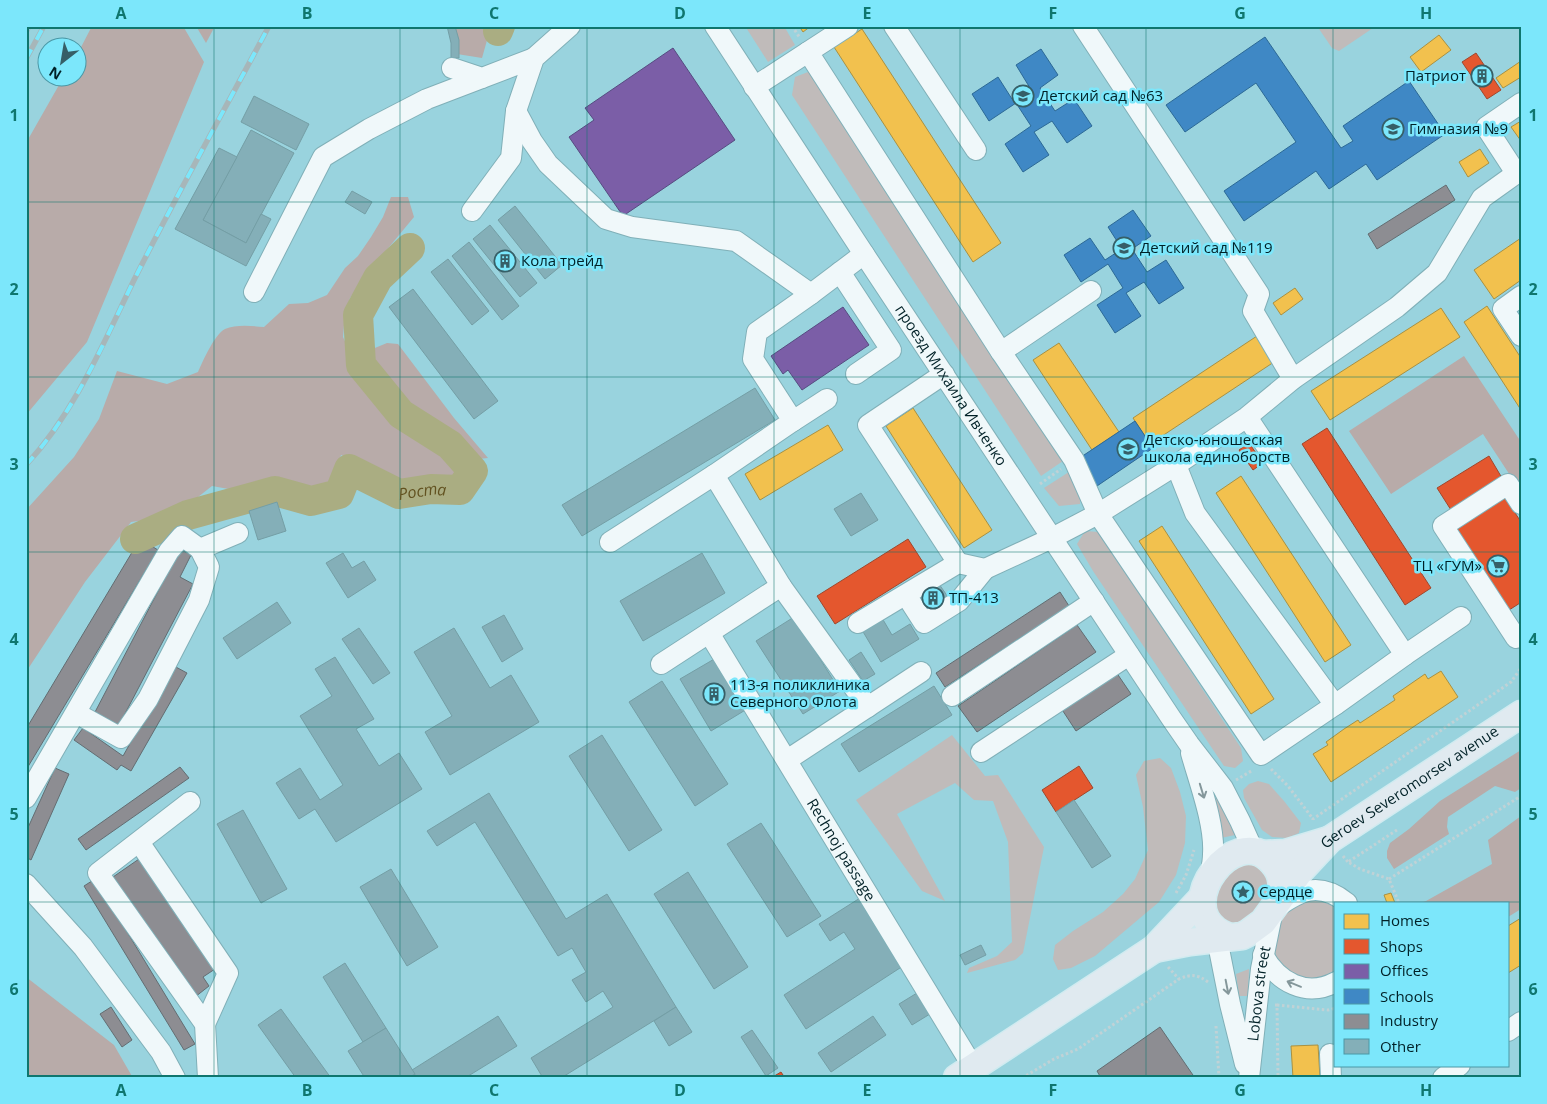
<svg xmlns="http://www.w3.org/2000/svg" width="1547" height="1104" viewBox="0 0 1547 1104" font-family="'Open Sans',sans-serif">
<rect width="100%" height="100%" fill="#99d3de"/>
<!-- green -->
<g fill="#c0bbba">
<path d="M745,26H784L795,45L768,62Z"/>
<path d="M1317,26H1376L1339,51L1332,48Z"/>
<path d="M808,72L817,80L1066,459L1041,476L792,95L795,77Z"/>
<path d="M1072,470L1080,487V504L1059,506L1044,488Z"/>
<path d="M1085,531L1099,532L1241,748L1243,761L1235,768L1224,766L1093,571L1077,544Z"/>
<path d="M952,735L985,776L998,775L1044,847L1023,953L1015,960L967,973L969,968L997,956L1012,942L1008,842L993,801L974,800L955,783L897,814L945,901L922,891L856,800Z"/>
<path d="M1160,758L1171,768L1180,792L1186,816L1185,843L1176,875L1159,902L1095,956L1071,968L1058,970L1053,959L1055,945L1073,931L1103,912L1123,894L1135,879L1148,850L1143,807L1136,775L1144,761Z"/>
<path d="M1258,781L1269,784L1284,801L1301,823L1299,833L1287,838L1272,837L1262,830L1244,798L1243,790L1249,784Z"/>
<path d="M1220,795L1235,835L1221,838L1212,800Z"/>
<path d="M1256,863L1270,876L1267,905L1232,928L1212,911L1215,888L1232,864Z"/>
<path d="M1310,900H1321L1336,907V970L1325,977L1315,980H1300L1278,964L1275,952L1278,923L1286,914L1297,904Z"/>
<path d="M1249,969L1248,996H1239L1236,974Z"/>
</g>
<!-- forest -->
<g fill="#b8aba9">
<path d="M92,26H183L204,62L87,342L26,415V143L63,78H78V53Z"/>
<path d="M196,26H215L206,43Z"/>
<path d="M451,26H491L482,58L457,54Z"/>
<path d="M391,197H408L414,217L370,270L350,298L345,313L343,337L348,348L357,352L370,350L387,343L398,344L454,418L488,458L448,462L461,474L436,479H400L341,455L332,484L305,489L283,482L251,493L212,486L174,516L131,522L85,582L26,672V510L74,457L99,419L117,371L167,384L198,372C203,361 214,335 225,329C236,324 253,326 264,327L289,304L308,303L327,295L345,268L358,256L371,237L383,217Z"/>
<path d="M1464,356L1521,442V492L1483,434L1391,494L1349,431Z"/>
<path d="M1521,750V788L1515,792L1495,786L1448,817L1447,827L1449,834L1394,869L1387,858V851L1390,843L1409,829L1440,801Z"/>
<path d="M1521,816V909L1508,917V903H1420L1426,901L1492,864L1488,840Z"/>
<path d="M26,977L114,1045L133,1078H26Z"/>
</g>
<!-- homes -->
<g fill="#f2c14e" stroke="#a99142">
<path d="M799,26H811L803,32Z"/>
<path d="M862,29L1001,243L973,262L834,47Z"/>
<path d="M1439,35L1451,50L1421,72L1410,57Z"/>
<path d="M1521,61V77L1503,88L1496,78Z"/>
<path d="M1521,121V141L1511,127Z"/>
<path d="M1480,149L1489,163L1468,177L1459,162Z"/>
<path d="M1521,238V280L1494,299L1474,270Z"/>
<path d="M1295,288L1303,299L1281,315L1273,303Z"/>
<path d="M1487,306L1521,358V410L1464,322Z"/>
<path d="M1441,308L1460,337L1330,420L1311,391Z"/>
<path d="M1257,336L1274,362L1150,444L1133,418Z"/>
<path d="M1059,343L1119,432L1092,450L1033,360Z"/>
<path d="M913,408L992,530L964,548L886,426Z"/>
<path d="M828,425L843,450L760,500L745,474Z"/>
<path d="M1241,476L1351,645L1325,662L1216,493Z"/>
<path d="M1162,526L1274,699L1251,714L1139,541Z"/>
<path d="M1441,671L1458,697L1331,782L1313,754L1328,745L1326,742L1344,729L1358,720L1360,723L1395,700L1393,696L1425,674L1428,679Z"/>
<path d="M1391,893L1395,903H1387L1384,895Z"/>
<path d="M1521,918V965L1508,973V926Z"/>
<path d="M1318,1045L1320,1078H1293L1291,1046Z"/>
</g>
<!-- shops -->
<g fill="#e4572e" stroke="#a0472c">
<path d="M1476,53L1501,90L1487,99L1462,62Z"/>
<path d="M1327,428L1431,588L1405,605L1302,444Z"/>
<path d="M1249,443L1263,463L1253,470L1239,450Z"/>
<path d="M1489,456L1502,478L1451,510L1437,488Z"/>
<path d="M1504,496L1521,522V605L1520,603L1506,612L1453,528Z"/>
<path d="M908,539L926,567L835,624L817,596Z"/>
<path d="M1079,766L1093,788L1056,812L1042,790Z"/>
<path d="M781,1072L785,1078H771Z"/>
</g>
<!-- offices -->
<g fill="#7b5ea7" stroke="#564c81">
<path d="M673,48L735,140L623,216L569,137L594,120L585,108Z"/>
<path d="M843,307L869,345L802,390L788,370L783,374L771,356Z"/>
</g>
<!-- schools -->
<g fill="#3f88c5" stroke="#2c6996">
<path d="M1265,37L1341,148L1353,141L1343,126L1409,81L1445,134L1377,180L1366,164L1329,189L1316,171L1244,221L1224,191L1296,142L1256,83L1185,132L1166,105Z"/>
<path d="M1041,49L1058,75L1040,88L1055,111L1074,99L1092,126L1067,143L1052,121L1034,132L1049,155L1023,172L1005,144L1031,126L1016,103L989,121L972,94L998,77L1012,99L1030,88L1016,65Z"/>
<path d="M1133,210L1151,236L1132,249L1147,272L1166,260L1184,288L1159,304L1144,282L1126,293L1141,316L1115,333L1097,305L1123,288L1108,264L1081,282L1064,255L1090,238L1105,260L1122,249L1108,227Z"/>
<path d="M1135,421L1153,448L1097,486L1078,459Z"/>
</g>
<!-- industry -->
<g fill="#8d8d92" stroke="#636d72">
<path d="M1446,185L1455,200L1377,249L1368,234Z"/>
<path d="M140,539L158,550L26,770V729Z"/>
<path d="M180,549L191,555L180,577L193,584L118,727L94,714Z"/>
<path d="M1060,592L1069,606L945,687L936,673Z"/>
<path d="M1077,625L1096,652L977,732L958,706Z"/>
<path d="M174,666L187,673L131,771L121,765L117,770L74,740L83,728L123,756Z"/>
<path d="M1114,669L1131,694L1076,731L1059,705Z"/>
<path d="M180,767L189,778L86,850L78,839Z"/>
<path d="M55,768L69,774L31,860L26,857V832Z"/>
<path d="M139,859L215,969L203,977L209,986L195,997L113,877Z"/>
<path d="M95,879L195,1044L184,1050L84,886Z"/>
<path d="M111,1007L132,1040L122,1047L100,1014Z"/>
<path d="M1160,1027L1195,1078H1101L1097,1071Z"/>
</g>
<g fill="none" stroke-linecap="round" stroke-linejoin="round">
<!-- river -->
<g stroke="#aaad82" stroke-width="30">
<path d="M498,31L500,26"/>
<path id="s1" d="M135,539L188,515L275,491L311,501L339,494L349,469L399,494L431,489L460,490L473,471L450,445L401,414L361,365L358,315L378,278L410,248"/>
</g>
</g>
<!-- building -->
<g fill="#84afb8" stroke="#749ea5">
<path d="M447,26H455L459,40V58H451V43Z"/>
<path d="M254,96L309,124L296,150L241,122Z"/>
<path d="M251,130L294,153L246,243L203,220Z"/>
<path d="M219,148L237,157L203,220L246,243L261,214L271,219L246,266L175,229Z"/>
<path d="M352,191L372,202L365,214L345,202Z"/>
<path d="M515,206L562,265L545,279L498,220Z"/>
<path d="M490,225L537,283L520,297L473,239Z"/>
<path d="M469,242L519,306L502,320L452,256Z"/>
<path d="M448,259L489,311L472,325L431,272Z"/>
<path d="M413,289L498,401L474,419L389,307Z"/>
<path d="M755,388L775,420L582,536L562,505Z"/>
<path d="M861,493L878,520L851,536L834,509Z"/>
<path d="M277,502L286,531L258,540L249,511Z"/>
<path d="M343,553L352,568L364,561L376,580L348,598L326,563Z"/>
<path d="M702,553L725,593L643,641L620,601Z"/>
<path d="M939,584L948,597L926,612L918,599Z"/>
<path d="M277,602L291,623L237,659L223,638Z"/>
<path d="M504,615L523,649L502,662L482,627Z"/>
<path d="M794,617L840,691L803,714L756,641Z"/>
<path d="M882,618L892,635L910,624L919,639L881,662L862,630Z"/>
<path d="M359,628L390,673L373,684L342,639Z"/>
<path d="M454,628L490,688L511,675L539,722L450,775L425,732L452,716L414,652Z"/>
<path d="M861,652L875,674L863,681L849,660Z"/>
<path d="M335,657L374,719L356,729L379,766L399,753L422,789L336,842L315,809L299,819L276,783L300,768L320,800L343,785L300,716L332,696L315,669Z"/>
<path d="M716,658L747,709L711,731L680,679Z"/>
<path d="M662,681L728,784L695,806L629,702Z"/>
<path d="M934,686L952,715L859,772L841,744Z"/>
<path d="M602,735L662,830L629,851L569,756Z"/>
<path d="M489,793L566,919L607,894L676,1007L561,1078H543L531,1058L613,1007L603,991L586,1002L572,980L586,972L572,948L558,956L475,822L437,846L427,831Z"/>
<path d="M1074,800L1111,856L1092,868L1056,812Z"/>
<path d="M243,810L287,889L261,903L217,824Z"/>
<path d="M761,823L821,916L787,937L727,844Z"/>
<path d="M391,869L438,947L407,966L360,887Z"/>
<path d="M688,872L748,967L714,989L654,894Z"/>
<path d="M860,898L903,966L806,1029L784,995L855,949L844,932L830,941L819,924Z"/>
<path d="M981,945L986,955L965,965L960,955Z"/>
<path d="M345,963L386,1028L363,1042L323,977Z"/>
<path d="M917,993L930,1014L912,1025L899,1004Z"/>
<path d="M676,1007L692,1032L669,1046L654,1021Z"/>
<path d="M281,1009L331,1078H296L258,1025Z"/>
<path d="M498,1016L517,1046L465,1078H417L412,1070Z"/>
<path d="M873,1016L886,1035L831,1072L818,1053Z"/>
<path d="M386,1028L415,1074L408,1078H365L348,1051Z"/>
<path d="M752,1030L778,1068L766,1076L741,1037Z"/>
</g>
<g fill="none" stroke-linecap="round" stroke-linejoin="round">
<!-- minor casing -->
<g stroke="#80b0b8" stroke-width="22">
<g id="minor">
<path id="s2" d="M715,26L864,254L1171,718L1189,744L1223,788L1240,821L1253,850"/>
<path d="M848,26L808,52L1001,352L1074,460L1098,514L1052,538L985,569L958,563L858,623"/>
<path d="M894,26L976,150"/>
<path d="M1083,26L1259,294L1253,311L1293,379"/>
<path d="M452,68L482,78L534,58"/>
<path d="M754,87L808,52"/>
<path d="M516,111L532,141L548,164L606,219L632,227L736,241L811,294L864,254"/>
<path d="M1516,173L1486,127L1521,103"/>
<path d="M472,211L511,158L516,111L534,58L570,26"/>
<path d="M840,272L891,350L856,374"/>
<path d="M254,292L323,157L369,129L427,99L482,78"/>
<path d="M1521,296L1503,309L1521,336"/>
<path d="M1001,352L1091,291"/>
<path d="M944,374L868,425L958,563"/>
<path d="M1247,417L1405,655L1335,705L1261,755L1098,514L1176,465L1247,417L1293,379L1397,307L1437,273L1482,198L1521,170"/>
<path d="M793,421L827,399"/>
<path d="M1176,465L1195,513L1335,705"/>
<path d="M1521,504L1508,484L1443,526L1516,638L1521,635"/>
<path d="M610,542L714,475L793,421L753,359L757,332L811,294"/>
<path d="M781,586L868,707"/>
<path d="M906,595L924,623L959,601L985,569"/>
<path id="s3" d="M709,633L973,1067"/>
<path d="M1405,655L1461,617"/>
<path d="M661,664L781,586L714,475"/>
<path d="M952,696L1094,601"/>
<path d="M76,713L121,738L148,699L199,600L209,567L200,549"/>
<path d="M981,752L1129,655"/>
<path d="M1191,753C1199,782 1215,824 1213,854C1213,862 1211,870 1210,878"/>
<path d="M787,760L921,672"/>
<path d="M26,798L169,551L182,536L200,549L238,533"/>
<path d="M190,802L98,873L205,1024L208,1078"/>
<path d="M139,842L228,973L205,1024"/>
<path d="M26,884L83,947L161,1052L175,1078"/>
<path d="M1215,929L1230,1004L1245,1064"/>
<path d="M1263,955C1278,982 1306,998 1336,982"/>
<path d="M1508,1031L1521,1022"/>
<path d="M1330,1054L1331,1078"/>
<path id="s4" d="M1249,1078L1261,969L1273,910C1299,891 1318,880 1347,903"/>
<path d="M1443,1078L1460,1065"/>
</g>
</g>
<!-- major casing -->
<g stroke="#d1ebf0" stroke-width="29">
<g id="major">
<path d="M1264,854L1286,853L1329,840"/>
<path d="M1229,937C1225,935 1220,933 1216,930C1176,901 1233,826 1269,859C1281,870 1283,881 1281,896"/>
<path id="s5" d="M1154,949L1190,942L1242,936L1248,933L1263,922L1301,870L1329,840L1521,714"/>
<path d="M957,1078L1154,949L1201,899"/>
</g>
</g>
<!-- path -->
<g stroke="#c0d2d6" stroke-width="3" stroke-dasharray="2.5 2.5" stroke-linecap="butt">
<path d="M792,26L800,38"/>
<path d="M1040,484L1061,469"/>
<path d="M1271,769L1288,786L1313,819"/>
<path d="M1236,780L1253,770"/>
<path d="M1313,820V819L1511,682L1521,668"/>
<path d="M1397,830L1348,862L1360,869L1389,879L1399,903"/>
<path d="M1343,856L1348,862"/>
<path d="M1389,879L1521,796"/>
<path d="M1176,893L1186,875L1194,850"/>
<path d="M1168,967L1179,979C1191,974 1197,974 1208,982"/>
<path d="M1275,1005H1277L1278,1078"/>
<path d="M1277,1005L1328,1010L1336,1008"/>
<path d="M1216,1026L1219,1078"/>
<path d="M1022,1078L1054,1059L1078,1049L1179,979"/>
</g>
<!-- minor -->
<use href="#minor" stroke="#f0f8fa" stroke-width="20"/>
<!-- major -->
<use href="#major" stroke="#e0eaf0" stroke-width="26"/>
<!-- rail casing -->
<g stroke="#a7b6b9" stroke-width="5.5">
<g id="rail">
<path d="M26,32L29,26"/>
<path d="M26,59L44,26"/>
<path d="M26,465C75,412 103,344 134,280C177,194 224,111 269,26"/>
</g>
</g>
<!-- rail -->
<use href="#rail" stroke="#7ce7fb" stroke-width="4" stroke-dasharray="11" stroke-linecap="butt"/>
</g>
<!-- one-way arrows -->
<defs><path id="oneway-shaft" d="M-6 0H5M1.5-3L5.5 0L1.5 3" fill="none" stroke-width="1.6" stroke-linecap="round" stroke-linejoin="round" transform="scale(1.25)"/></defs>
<g stroke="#84979b">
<use href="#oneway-shaft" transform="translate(1202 791) rotate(73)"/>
<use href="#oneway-shaft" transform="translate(1294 984) rotate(-158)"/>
<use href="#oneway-shaft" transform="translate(1227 987) rotate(79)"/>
</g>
<!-- grid -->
<path fill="none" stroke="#0f766e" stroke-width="1" stroke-opacity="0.55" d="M214,26V1078M400,26V1078M587,26V1078M774,26V1078M960,26V1078M1146,26V1078M1333,26V1078M26,202H1521M26,377H1521M26,552H1521M26,727H1521M26,902H1521"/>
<!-- icons -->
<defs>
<g id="building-ring" transform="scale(1.125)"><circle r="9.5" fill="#7ce7fb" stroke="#365f67" stroke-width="1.5"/><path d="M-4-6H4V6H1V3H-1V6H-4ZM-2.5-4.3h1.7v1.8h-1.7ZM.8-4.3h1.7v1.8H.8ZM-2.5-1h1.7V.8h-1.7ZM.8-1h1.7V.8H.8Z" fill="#365f67"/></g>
<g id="school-ring" transform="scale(1.125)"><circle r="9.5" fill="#7ce7fb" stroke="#365f67" stroke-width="1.5"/><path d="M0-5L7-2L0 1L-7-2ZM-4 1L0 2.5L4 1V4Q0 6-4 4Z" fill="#365f67"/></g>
<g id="supermarket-ring" transform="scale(1.125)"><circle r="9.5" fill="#7ce7fb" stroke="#365f67" stroke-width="1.5"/><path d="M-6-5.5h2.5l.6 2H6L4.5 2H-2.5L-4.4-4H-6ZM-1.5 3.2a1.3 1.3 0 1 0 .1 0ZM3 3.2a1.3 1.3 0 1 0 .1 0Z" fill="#365f67"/></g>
<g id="sight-ring" transform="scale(1.125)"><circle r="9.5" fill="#7ce7fb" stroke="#365f67" stroke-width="1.5"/><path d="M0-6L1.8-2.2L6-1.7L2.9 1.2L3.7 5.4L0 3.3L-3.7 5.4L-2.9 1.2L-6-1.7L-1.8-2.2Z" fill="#365f67"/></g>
</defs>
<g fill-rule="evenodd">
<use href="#building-ring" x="1482" y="76"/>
<use href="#school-ring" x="1023" y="96"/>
<use href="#school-ring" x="1393" y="129"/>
<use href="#school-ring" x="1124" y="248"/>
<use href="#building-ring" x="505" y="261"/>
<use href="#school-ring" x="1128" y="449"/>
<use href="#supermarket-ring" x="1498" y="566"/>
<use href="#building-ring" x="933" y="598"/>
<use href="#building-ring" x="714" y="694"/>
<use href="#sight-ring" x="1243" y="892"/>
</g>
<g text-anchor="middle" stroke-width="5" stroke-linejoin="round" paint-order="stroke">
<!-- poi labels -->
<g font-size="15" fill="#002127" stroke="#7ce7fb" text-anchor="start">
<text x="1466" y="81" text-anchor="end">Патриот</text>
<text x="1039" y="101">Детский сад №63</text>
<text x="1409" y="134">Гимназия №9</text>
<text x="1140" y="253">Детский сад №119</text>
<text x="521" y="266">Кола трейд</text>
<text x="1144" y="445">Детско-юношеская<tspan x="1144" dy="17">школа единоборств</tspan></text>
<text x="1482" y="571" text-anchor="end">ТЦ «ГУМ»</text>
<text x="949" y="603">ТП-413</text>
<text x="730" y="690">113-я поликлиника<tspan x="730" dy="17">Северного Флота</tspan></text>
<text x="1259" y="897">Сердце</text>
</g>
<!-- street labels -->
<g font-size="15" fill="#002127" stroke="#7ce7fb">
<text dy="5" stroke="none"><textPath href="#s2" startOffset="430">проезд Михаила Ивченко</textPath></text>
<text dy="5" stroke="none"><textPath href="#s5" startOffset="316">Geroev Severomorsev avenue</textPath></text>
<text dy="5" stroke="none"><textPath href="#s3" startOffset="254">Rechnoj passage</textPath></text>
<text dy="5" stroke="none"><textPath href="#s4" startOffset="85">Lobova street</textPath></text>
</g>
<!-- water labels -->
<g font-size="16" font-style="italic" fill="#625220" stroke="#7ce7fb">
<text dy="6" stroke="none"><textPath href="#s1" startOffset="321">Роста</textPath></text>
</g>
</g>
<!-- border -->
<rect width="1547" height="1104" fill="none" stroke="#7ce7fb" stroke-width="55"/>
<!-- legend -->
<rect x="1334" y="902" width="175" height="165" fill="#7ce7fb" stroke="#4a98a6"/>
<rect x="1344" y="914" width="25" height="15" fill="#f2c14e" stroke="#4a98a6"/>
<text x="1380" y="926" font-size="15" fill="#002127">Homes</text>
<rect x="1344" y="939" width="25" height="15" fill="#e4572e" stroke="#4a98a6"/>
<text x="1380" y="952" font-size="15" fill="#002127">Shops</text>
<rect x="1344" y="964" width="25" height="15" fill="#7b5ea7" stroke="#4a98a6"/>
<text x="1380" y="976" font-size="15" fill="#002127">Offices</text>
<rect x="1344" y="989" width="25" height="15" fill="#3f88c5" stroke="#4a98a6"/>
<text x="1380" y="1002" font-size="15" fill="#002127">Schools</text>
<rect x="1344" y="1014" width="25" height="15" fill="#8d8d92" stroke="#4a98a6"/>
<text x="1380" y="1026" font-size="15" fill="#002127">Industry</text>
<rect x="1344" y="1039" width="25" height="15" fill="#84afb8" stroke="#4a98a6"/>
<text x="1380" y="1052" font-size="15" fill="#002127">Other</text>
<!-- north arrow -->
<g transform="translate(62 62) rotate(211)"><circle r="24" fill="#7ce7fb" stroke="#4a98a6"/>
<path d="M0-4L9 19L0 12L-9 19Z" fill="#365f67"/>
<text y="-8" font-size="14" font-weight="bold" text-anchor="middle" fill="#002127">N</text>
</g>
<rect x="28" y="28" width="1492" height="1048" fill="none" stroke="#0f766e" stroke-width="2"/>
<g font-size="16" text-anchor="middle" font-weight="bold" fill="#0f766e">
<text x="121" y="19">A</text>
<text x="307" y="19">B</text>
<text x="494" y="19">C</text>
<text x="680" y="19">D</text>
<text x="867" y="19">E</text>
<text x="1053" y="19">F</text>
<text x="1240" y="19">G</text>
<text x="1426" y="19">H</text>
<text x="14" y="121">1</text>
<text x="1533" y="121">1</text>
<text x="14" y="295">2</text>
<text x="1533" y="295">2</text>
<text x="14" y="470">3</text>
<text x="1533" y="470">3</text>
<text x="14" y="645">4</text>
<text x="1533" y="645">4</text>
<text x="14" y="820">5</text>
<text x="1533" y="820">5</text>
<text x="14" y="995">6</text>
<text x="1533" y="995">6</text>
<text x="121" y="1096">A</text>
<text x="307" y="1096">B</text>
<text x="494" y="1096">C</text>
<text x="680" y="1096">D</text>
<text x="867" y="1096">E</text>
<text x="1053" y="1096">F</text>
<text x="1240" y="1096">G</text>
<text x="1426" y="1096">H</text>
</g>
</svg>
